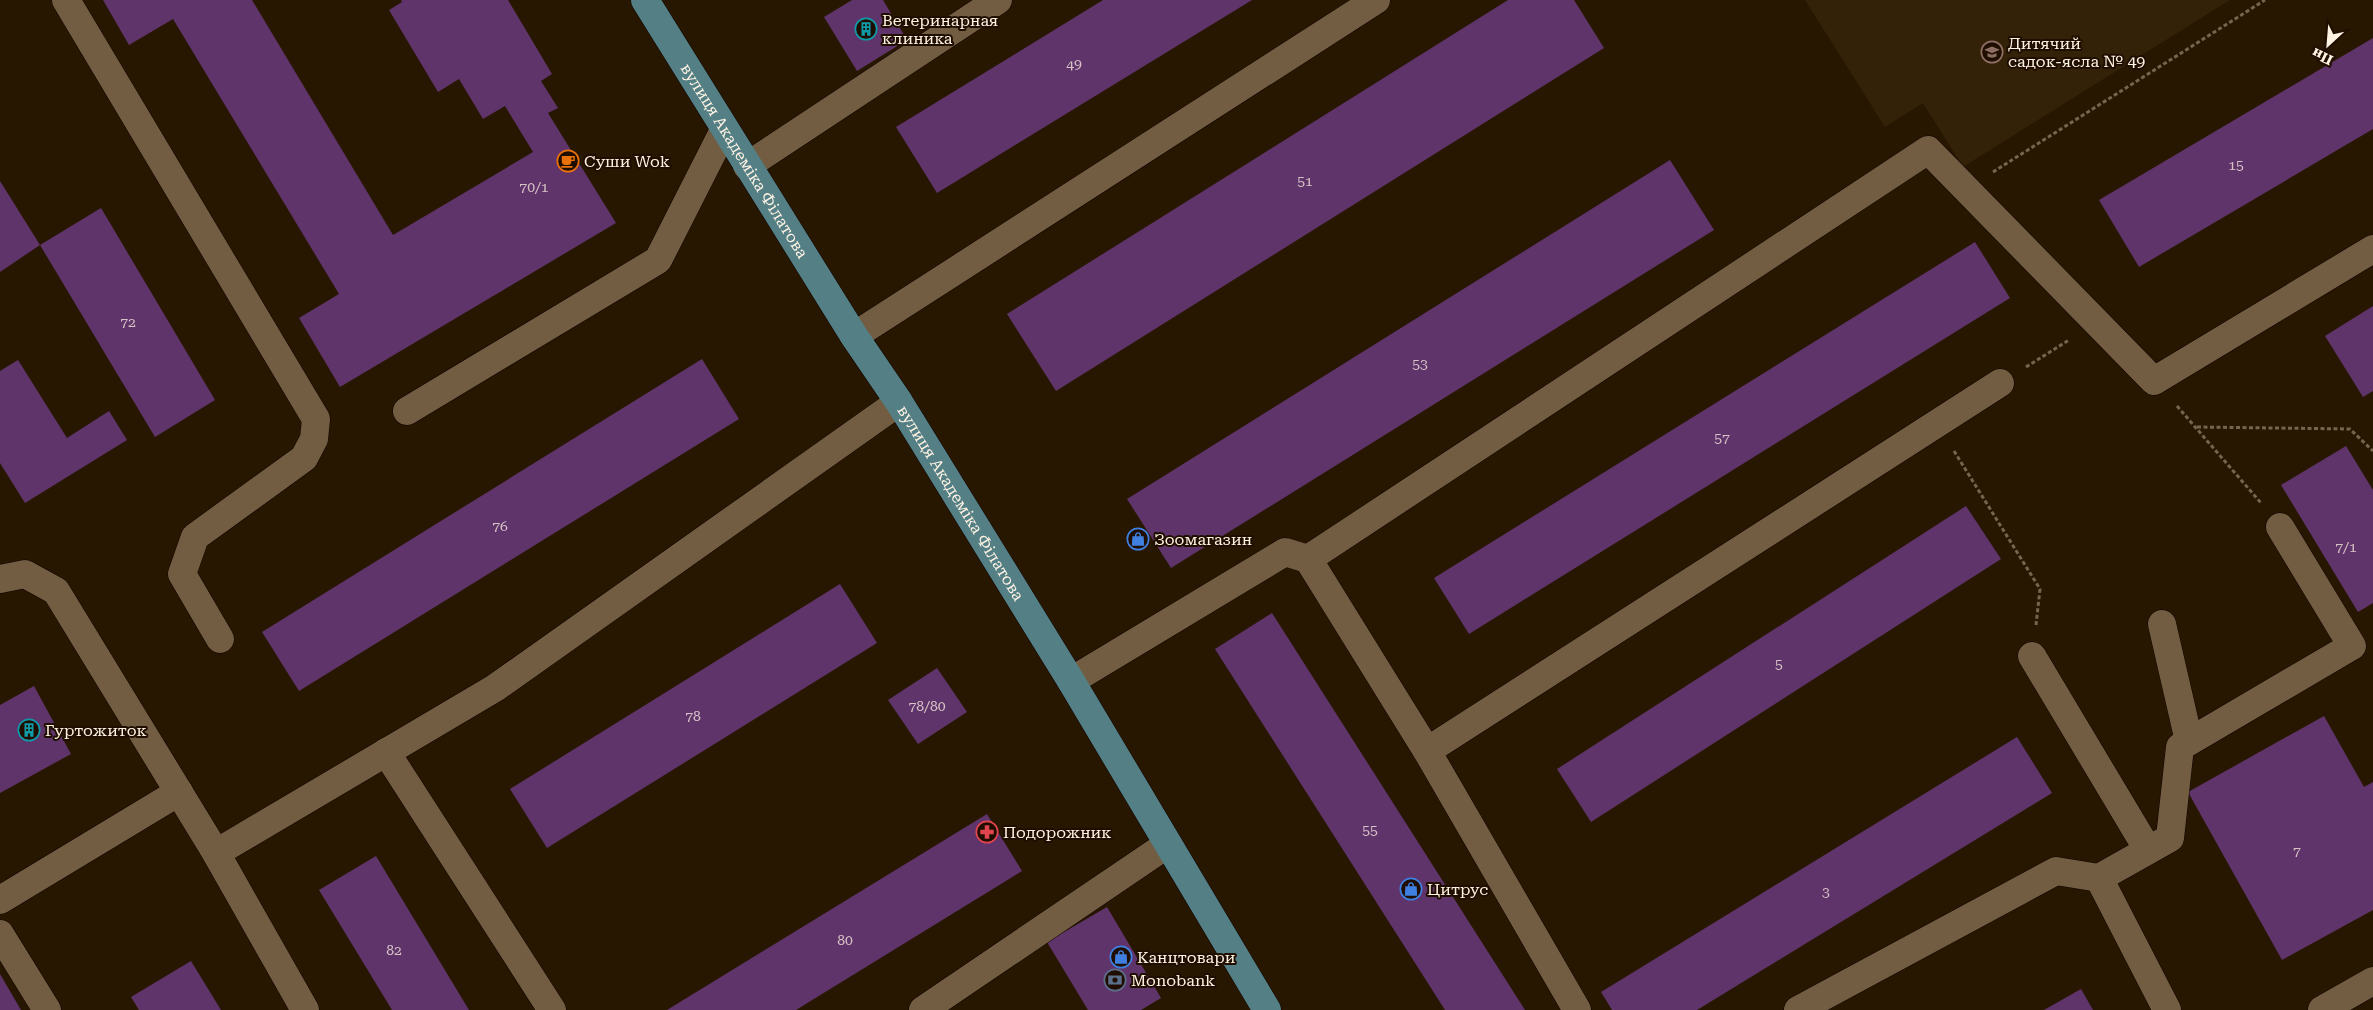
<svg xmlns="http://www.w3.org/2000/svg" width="2373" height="1010" viewBox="0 0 2373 1010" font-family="'Roboto Serif',serif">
<rect width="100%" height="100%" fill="#281700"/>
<!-- built -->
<path fill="#332208" d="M1805,0H2230L1963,167L1923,103L1885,127Z"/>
<!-- building -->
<g fill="#5f346a">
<path d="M103,0H252L393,235L533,152L505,106L483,119L459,79L438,92L389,10L402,2L401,0H508L552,74L541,81L558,108L548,113L616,223L340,387L299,318L339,294L173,19L129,45Z"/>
<path d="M852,0H883L907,40L857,71L824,17Z"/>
<path d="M1103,0H1252L937,193L896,127Z"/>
<path d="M1508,0H1574L1604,48L1056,391L1007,314Z"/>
<path d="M2373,38V129L2139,267L2099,200Z"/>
<path d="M1670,160L1714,230L1171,568L1127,499Z"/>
<path d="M0,181L40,245L0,272Z"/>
<path d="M101,208L215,400L155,437L40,245Z"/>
<path d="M1975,242L2010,298L1469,634L1434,578Z"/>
<path d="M2373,306V391L2363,397L2325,336Z"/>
<path d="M702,359L739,419L299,691L262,632Z"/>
<path d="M18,360L67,438L109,411L127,440L25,503L0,463V371Z"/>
<path d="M2346,446L2373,490V603L2358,612L2281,485Z"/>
<path d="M1966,506L2001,559L1591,822L1557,769Z"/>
<path d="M840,584L877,643L547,848L510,789Z"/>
<path d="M1272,613L1525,1010H1445L1215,649Z"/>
<path d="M937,668L967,712L918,744L888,700Z"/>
<path d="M34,686L71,754L0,793V705Z"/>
<path d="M2324,716L2364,787L2373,782V910L2282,960L2188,792Z"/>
<path d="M2017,737L2052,793L1697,1010H1612L1601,992Z"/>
<path d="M987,814L1022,871L796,1010H667Z"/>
<path d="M376,856L469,1010H392L319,890Z"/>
<path d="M1107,907L1161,998L1141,1010H1088L1047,942Z"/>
<path d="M191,961L221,1010H139L131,997Z"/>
<path d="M0,974L21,1010H0Z"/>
<path d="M2081,989L2093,1010H2044Z"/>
</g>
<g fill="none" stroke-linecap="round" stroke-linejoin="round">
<!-- minor casing -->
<g stroke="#100300" stroke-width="29">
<g id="minor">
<path d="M66,0L316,419L314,439L304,458L195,537L182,574L220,639"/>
<path d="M747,166L998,0"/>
<path d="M854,336L1376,0"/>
<path d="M407,411L658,260L724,130"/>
<path d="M1308,559L1427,751L1577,1010"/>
<path d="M0,579L25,574L56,591L216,853L305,1010"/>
<path d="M2162,624L2189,741"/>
<path d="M2032,656L2148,850"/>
<path d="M1071,681L1285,552L1308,559L1928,150L2154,381L2373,249"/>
<path d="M1427,751L2000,383"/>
<path d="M386,752L552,1010"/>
<path d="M216,853L495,688L899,402"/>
<path d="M2099,878L2167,1010"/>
<path d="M0,900L179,792"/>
<path d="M0,934L47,1010"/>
<path d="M923,1010L1168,844"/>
<path d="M1798,1010L2056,871L2099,878L2170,838L2180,747L2352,646L2280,527"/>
<path d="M2322,1010L2373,981"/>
</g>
</g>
<!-- major casing -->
<g stroke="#100300" stroke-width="29">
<g id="major">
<path id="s1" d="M645,0L854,336L899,402L1071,681L1267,1010"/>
</g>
</g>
<!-- path -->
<g stroke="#746450" stroke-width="3" stroke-dasharray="4 2.5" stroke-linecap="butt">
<path d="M1993,172L2265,0"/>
<path d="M2026,367L2069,340"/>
<path d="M2177,406L2261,503"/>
<path d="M2197,427L2350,429L2373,451"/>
<path d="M1954,451L2040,589L2036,625"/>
</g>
<!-- minor -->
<use href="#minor" stroke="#725d42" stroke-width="28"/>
<!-- major -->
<use href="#major" stroke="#537f85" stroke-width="28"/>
</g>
<!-- icons -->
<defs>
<g id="building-ring" transform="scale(1.125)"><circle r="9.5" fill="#1f0e00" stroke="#0f9aa8" stroke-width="1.5"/><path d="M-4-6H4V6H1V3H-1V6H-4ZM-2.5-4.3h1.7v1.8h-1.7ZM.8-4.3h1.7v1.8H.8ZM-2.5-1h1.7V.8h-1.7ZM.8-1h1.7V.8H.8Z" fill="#0f9aa8"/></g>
<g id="school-ring" transform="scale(1.125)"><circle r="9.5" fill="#1f0e00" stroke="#8d6e63" stroke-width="1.5"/><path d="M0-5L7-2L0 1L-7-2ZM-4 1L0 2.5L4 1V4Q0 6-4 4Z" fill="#8d6e63"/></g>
<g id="cafe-ring" transform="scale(1.125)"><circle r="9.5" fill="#1f0e00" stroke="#e8710a" stroke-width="1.5"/><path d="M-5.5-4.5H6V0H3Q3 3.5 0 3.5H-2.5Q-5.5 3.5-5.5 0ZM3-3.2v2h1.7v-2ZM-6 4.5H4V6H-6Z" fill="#e8710a"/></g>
<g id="shop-ring" transform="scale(1.125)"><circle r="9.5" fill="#1f0e00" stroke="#3f7fe0" stroke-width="1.5"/><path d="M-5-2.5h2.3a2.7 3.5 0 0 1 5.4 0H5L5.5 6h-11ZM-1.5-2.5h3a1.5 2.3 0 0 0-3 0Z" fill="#3f7fe0"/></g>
<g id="pharmacy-ring" transform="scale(1.125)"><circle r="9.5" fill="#1f0e00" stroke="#e0444e" stroke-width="1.5"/><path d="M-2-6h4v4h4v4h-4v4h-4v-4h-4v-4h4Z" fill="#e0444e"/></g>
<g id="bank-ring" transform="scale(1.125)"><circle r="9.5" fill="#1f0e00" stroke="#5c6f8a" stroke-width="1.5"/><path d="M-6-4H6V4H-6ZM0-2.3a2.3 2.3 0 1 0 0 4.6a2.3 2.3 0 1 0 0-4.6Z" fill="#5c6f8a"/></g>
</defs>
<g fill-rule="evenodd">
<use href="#building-ring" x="866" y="29"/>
<use href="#school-ring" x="1992" y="52"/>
<use href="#cafe-ring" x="568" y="161"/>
<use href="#shop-ring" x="1138" y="539"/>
<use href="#building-ring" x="29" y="730"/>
<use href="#pharmacy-ring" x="987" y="832"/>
<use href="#shop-ring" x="1411" y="889"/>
<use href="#shop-ring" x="1121" y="957"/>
<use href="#bank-ring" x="1115" y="980"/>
</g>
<g text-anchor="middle" stroke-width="4" stroke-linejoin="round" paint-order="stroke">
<!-- number labels -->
<g font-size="14" fill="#d7c3c5">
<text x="1074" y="69">49</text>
<text x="2236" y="170">15</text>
<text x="1305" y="186">51</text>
<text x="534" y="192">70/1</text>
<text x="128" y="327">72</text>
<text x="1420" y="369">53</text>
<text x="1722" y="443">57</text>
<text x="500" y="531">76</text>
<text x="2346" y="552">7/1</text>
<text x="1779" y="669">5</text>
<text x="927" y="711">78/80</text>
<text x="693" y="721">78</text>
<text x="1370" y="835">55</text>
<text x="2297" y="856">7</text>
<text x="1826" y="897">3</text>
<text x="845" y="945">80</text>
<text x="394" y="955">82</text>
</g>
<!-- poi labels -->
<g font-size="16" fill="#fff3e3" stroke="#1f0e00" text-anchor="start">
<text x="882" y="26">Ветеринарная<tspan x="882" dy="18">клиника</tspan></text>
<text x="2008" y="49">Дитячий<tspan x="2008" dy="18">садок-ясла № 49</tspan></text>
<text x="584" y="167">Суши Wok</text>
<text x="1154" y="545">Зоомагазин</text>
<text x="45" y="736">Гуртожиток</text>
<text x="1003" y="838">Подорожник</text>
<text x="1427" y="895">Цитрус</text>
<text x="1137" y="963">Канцтовари</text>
<text x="1131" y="986">Monobank</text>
</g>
<!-- street labels -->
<g font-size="16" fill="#fff3e3" stroke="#1f0e00">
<text dy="6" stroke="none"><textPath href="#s1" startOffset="189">вулиця Академіка Філатова</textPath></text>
<text dy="6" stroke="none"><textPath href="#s1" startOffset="594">вулиця Академіка Філатова</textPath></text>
</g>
</g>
<!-- north arrow -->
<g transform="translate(2328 45) rotate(206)" stroke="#1f0e00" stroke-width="4" paint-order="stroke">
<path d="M0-4L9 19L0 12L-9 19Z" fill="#fff3e3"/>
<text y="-8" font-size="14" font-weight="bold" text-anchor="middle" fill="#fff3e3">Пн</text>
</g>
</svg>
